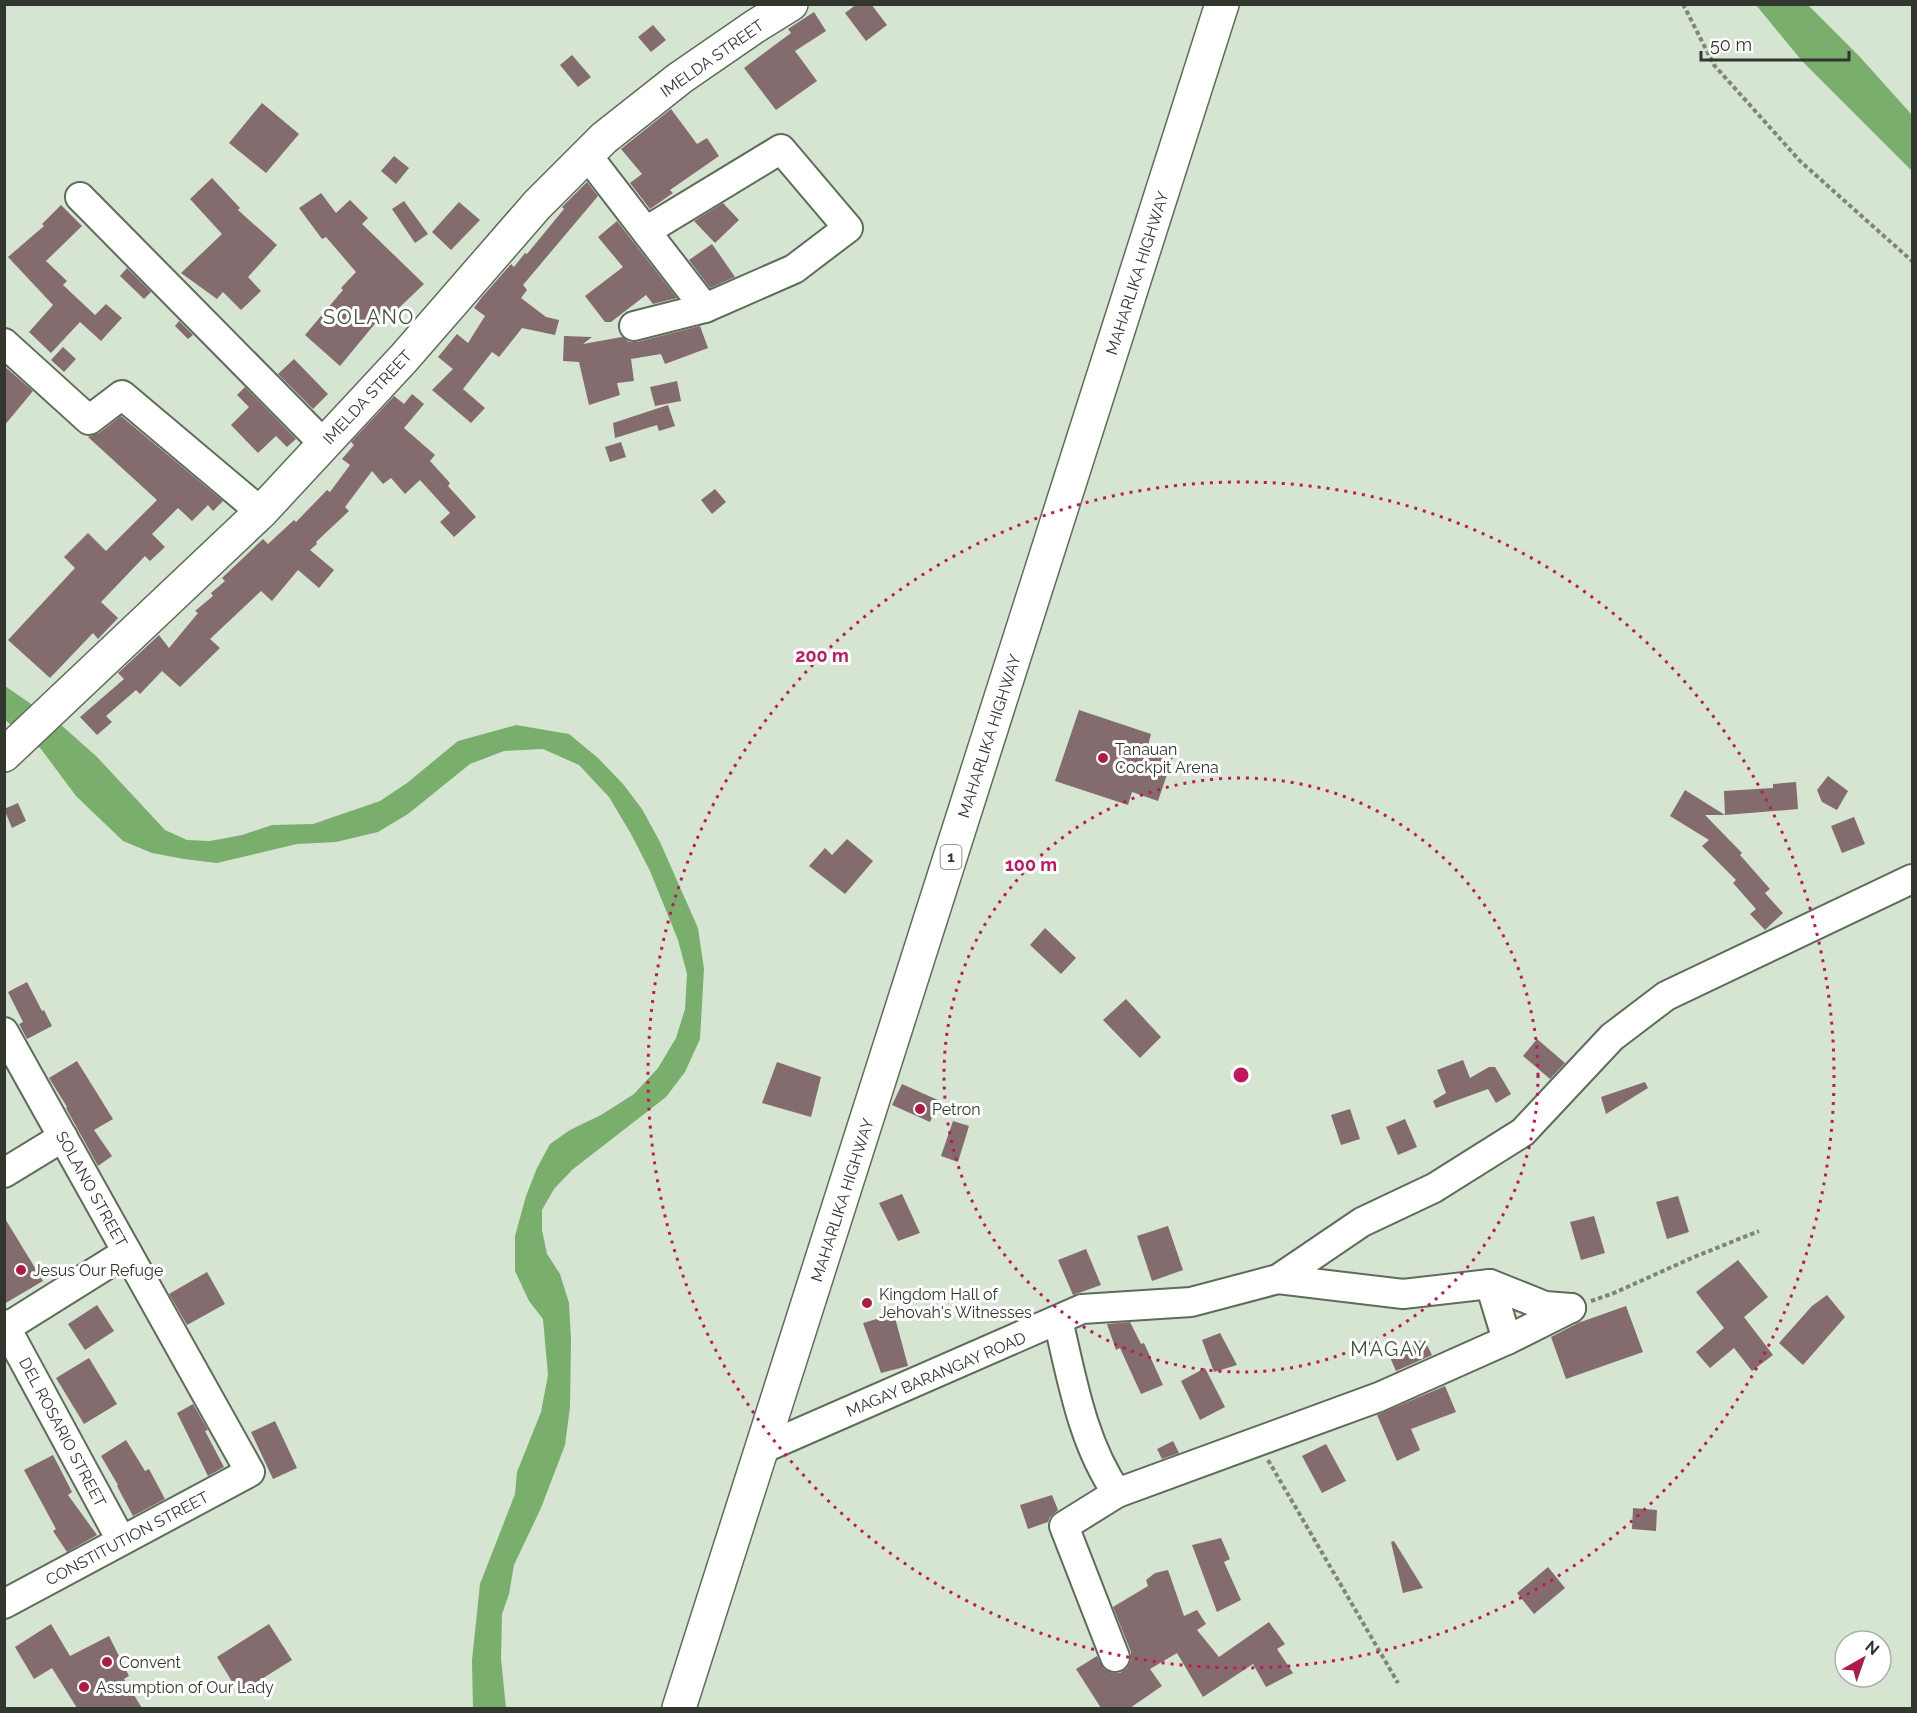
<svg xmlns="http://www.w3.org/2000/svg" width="1917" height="1713" viewBox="0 0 1917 1713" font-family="Raleway,sans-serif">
<rect width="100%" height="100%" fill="#d5e5d1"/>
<!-- water -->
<g fill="#7aae6c">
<path d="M1756,5H1808L1860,57L1912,115V171L1802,61Z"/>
<path d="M5,686L60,724L97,757L165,830L187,840L210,841L242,835L272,825L313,824L380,801L407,783L458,741L516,725L569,734L598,758L623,784L642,809L660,842L698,928L704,969L700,1039L685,1072L666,1097L572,1170L554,1189L542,1210V1230L547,1254L560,1274L569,1303L571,1340L570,1407L565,1445L541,1508L514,1565L509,1594L502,1614L501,1659L506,1708H473L472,1660L480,1584L515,1494L517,1472L541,1412L548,1375L543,1319L529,1301L515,1271V1236L526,1196L537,1168L550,1144L570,1130L601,1115L634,1094L658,1068L676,1038L685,1009L687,974L678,940L650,871L631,834L609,797L579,765L543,749L504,751L470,764L408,814L378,832L336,842L297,844L217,863L184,859L152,853L123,841L76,796L41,749L5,720Z"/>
</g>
<!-- building -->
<g fill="#846b6d">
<path d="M857,4H871L887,25L866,41L845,13Z"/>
<path d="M814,12L826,31L795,51L817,81L776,110L744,68L791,33L788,29Z"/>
<path d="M653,25L666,40L651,52L638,37Z"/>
<path d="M572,55L591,77L578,87L560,65Z"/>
<path d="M262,103L299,134L266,173L229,143Z"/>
<path d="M671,109L697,144L707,138L719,156L670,190L673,193L650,209L630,183L642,174L621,149Z"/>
<path d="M394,156L409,168L396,184L381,171Z"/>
<path d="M212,178L240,208L238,210L277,245L248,277L261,291L241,310L223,292L217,299L181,273L222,234L190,199Z"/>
<path d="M587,182L598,196L523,285L527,290L521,298L546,317L559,320L555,335L522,328L499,357L492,352L463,389L485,408L471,423L432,390L453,369L438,357L457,334L468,343L485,316L474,308L482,297L511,264L514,267L525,253L527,254L564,209L562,207Z"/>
<path d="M321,193L336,213L350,200L368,218L362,224L424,284L382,324L378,320L340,366L305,335L343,290L341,288L356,272L326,237L322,239L299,208Z"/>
<path d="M404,201L428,234L415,243L392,209Z"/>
<path d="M459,202L480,220L451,250L432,232Z"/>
<path d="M723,203L739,220L715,243L694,221Z"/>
<path d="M61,205L82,226L46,261L67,281L63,285L95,315L106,304L122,318L101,341L80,322L51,353L29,332L53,305L8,257L44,226L42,224Z"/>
<path d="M617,221L677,298L653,304L646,295L611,322H605L585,296L623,267L598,237Z"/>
<path d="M712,244L735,277L710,288L689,260Z"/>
<path d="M127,268L151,292L144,299L120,276Z"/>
<path d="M179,321L193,335L188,339L175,326Z"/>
<path d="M700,326L708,348L665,364L661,354L631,359L634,381L617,383L620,395L589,405L579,362L563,361L564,336L592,337L583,344L622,337L629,342H637Z"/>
<path d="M63,347L76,359L64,372L51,360Z"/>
<path d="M294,359L328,394L313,409L278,374Z"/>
<path d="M4,366L33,391L4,426Z"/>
<path d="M677,381L681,401L655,406L650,387Z"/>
<path d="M245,387L296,439L287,447L276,436L258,453L231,425L249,407L237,395Z"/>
<path d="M412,394L424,404L404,428L435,455L430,461L450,483L448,486L476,517L454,537L440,522L450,513L420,480L405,494L391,478L383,484L372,471L345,507L349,511L316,542L317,544L310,550L334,570L319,588L298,570L272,601L261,591L210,639L220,648L180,687L162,671L140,694L136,690L106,716L112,722L97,735L80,717L124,679L118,673L159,635L169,648L198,613L195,611L213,596L211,593L225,581L222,578L263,539L268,544L294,520L296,522L327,490L330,492L350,465L342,459L354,445L351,442L394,396L404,404Z"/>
<path d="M668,405L675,426L659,431L657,425L615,438L613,423Z"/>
<path d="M121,416L223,501L213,511L208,505L192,521L178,508L152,534L165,547L150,561L145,556L101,602L118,618L98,639L93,633L50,678L8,640L75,568L64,557L88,533L106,551L157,500L88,437L99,433Z"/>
<path d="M621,442L626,457L610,462L605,447Z"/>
<path d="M715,489L726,502L712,514L701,500Z"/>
<path d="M1079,710L1151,734L1147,749L1173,757L1158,801L1132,792L1128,805L1055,781Z"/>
<path d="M1828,776L1848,791L1837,810L1822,802L1817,790Z"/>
<path d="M1796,782L1798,809L1725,815L1724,791L1773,788V784Z"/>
<path d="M1685,790L1725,815H1705L1742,853L1740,855L1770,889L1765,893L1783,913L1765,930L1750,914L1756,909L1733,883L1736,880L1702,846L1709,840L1670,816Z"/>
<path d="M18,803L26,821L12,828L4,809Z"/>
<path d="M1854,817L1865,844L1842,853L1831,826Z"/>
<path d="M847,839L873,861L845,894L809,866L825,848L832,855Z"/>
<path d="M1045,928L1076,958L1061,974L1030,945Z"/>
<path d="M27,982L42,1011L44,1010L52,1026L27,1039L19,1024L23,1022L8,992Z"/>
<path d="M1126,999L1161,1037L1140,1058L1103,1020Z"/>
<path d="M1537,1039L1565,1063L1550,1079L1523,1056Z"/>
<path d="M1463,1060L1470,1078L1489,1067H1495L1511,1094L1496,1103L1488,1089L1436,1108L1433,1101L1446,1093L1437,1070Z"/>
<path d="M77,1061L113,1119L94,1130L112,1156L98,1166L66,1108L67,1107L49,1078Z"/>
<path d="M777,1062L821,1077L811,1117L762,1103Z"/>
<path d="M1645,1082L1648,1088L1606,1114L1601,1097Z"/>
<path d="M902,1084L940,1101L930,1122L892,1105Z"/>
<path d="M1350,1109L1360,1139L1341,1145L1331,1115Z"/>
<path d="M1405,1119L1417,1147L1398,1155L1386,1127Z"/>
<path d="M953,1121L969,1126L958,1162L941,1156Z"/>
<path d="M902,1194L920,1233L898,1241L879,1203Z"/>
<path d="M1678,1196L1689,1232L1667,1239L1656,1202Z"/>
<path d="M1594,1216L1605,1253L1581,1260L1570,1222Z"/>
<path d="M4,1217L43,1281L4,1304Z"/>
<path d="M1168,1226L1183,1270L1152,1281L1137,1236Z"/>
<path d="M1086,1249L1101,1285L1073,1295L1058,1260Z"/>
<path d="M1738,1260L1768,1297L1744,1317L1773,1355L1752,1371L1734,1348L1710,1368L1696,1352L1724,1328L1696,1292Z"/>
<path d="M207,1272L225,1304L187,1325L169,1294Z"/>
<path d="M1827,1295L1845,1317L1803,1365L1779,1343L1812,1306Z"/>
<path d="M97,1305L114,1331L85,1350L68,1324Z"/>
<path d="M1626,1306L1643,1352L1566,1379L1551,1337L1578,1323Z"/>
<path d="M894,1314L908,1366L881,1373L863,1323Z"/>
<path d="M1130,1322L1141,1344L1144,1343L1163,1385L1141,1394L1120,1348L1116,1350L1107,1324Z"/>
<path d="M1220,1333L1237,1365L1214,1372L1202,1340Z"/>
<path d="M1424,1339L1432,1355L1396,1371L1389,1355Z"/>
<path d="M89,1358L117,1404L84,1424L56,1378Z"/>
<path d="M1205,1368L1225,1407L1200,1420L1181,1381Z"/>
<path d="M1445,1386L1456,1412L1411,1429L1420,1450L1397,1461L1377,1415Z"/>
<path d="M193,1404L208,1430L205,1431L224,1467L208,1476L177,1413Z"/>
<path d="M275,1421L297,1468L273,1479L251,1432Z"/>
<path d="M126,1440L145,1471L149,1469L165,1499L133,1516L117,1486L118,1485L101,1456Z"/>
<path d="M1173,1441L1179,1453L1162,1459L1157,1449Z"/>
<path d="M1326,1444L1346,1481L1322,1493L1302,1456Z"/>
<path d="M53,1455L72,1492L68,1495L97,1535L67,1552L53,1531L56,1529L24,1470Z"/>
<path d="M1052,1495L1058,1510L1050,1517L1048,1522L1028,1529L1020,1505Z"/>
<path d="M1633,1508L1657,1510L1656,1531L1632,1529Z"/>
<path d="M1221,1538L1230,1559L1224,1562L1241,1600L1217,1612L1192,1545Z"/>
<path d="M1394,1541L1423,1588L1403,1593L1391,1542Z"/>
<path d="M1548,1567L1565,1588L1534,1614L1517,1593Z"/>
<path d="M1168,1570L1184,1616L1197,1610L1206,1624L1197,1630L1219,1657L1269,1622L1285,1644L1277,1649L1293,1673L1266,1687L1253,1664L1203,1697L1177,1653L1150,1669L1162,1686L1130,1708H1101L1076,1669L1097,1656L1104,1669L1112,1673H1120L1127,1668L1131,1660V1652L1113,1607L1148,1586L1146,1580L1155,1573Z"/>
<path d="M51,1624L70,1656L109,1636L129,1676L124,1679L142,1708H77L52,1668L34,1679L15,1647Z"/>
<path d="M269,1624L292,1660L239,1693L217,1657Z"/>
</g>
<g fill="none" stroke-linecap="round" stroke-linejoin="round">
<!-- minor casing -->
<g stroke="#5e6c5a" stroke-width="32">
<g id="minor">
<path d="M587,155L705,308L634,326"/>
<path d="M80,197L324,444"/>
<path d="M646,231L781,149L848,228L794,269L705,308"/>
<path d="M4,343L89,420L122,395L261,512"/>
<path d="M4,1032L250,1472L4,1604"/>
<path d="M4,1173L63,1137"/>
<path d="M1278,1279L1362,1222L1434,1188L1523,1132L1612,1037L1666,996L1912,879"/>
<path d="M1490,1284L1507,1340"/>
<path d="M1058,1320C1072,1379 1082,1442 1117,1493L1379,1397L1507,1340L1571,1308"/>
<path d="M4,1324L121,1540"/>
<path d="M4,1329L127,1252"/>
<path d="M762,1449L1082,1309L1191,1302L1278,1279L1403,1294L1490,1284L1545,1306L1571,1308"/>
<path d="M1115,1657L1064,1526L1117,1493"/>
</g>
</g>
<!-- major casing -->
<g stroke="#5e6c5a" stroke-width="36">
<path id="major" d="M4,755L261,512L404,358L537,205L604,138L680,78L754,27L791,4"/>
</g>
<!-- highway casing -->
<g stroke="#5e6c5a" stroke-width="36">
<path id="highway" d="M679,1708L1222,4"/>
</g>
<!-- path -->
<g stroke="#7c877a" stroke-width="4" stroke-dasharray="4.5 3" stroke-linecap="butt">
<path d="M1683,4L1714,65L1800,161L1912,261"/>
<path d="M1591,1301L1614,1293L1694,1257L1759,1231"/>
<path d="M1268,1460L1398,1683"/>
</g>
<!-- minor -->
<use href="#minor" stroke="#fff" stroke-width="28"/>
<!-- major -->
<use href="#major" stroke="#fff" stroke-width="33"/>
<!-- highway -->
<use href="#highway" stroke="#fff" stroke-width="33"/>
</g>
<!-- distance rings -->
<g fill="none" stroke="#c2185b" stroke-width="3" stroke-dasharray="3 6">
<circle cx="1241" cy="1075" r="297"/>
<circle cx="1241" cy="1075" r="593"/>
</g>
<!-- markers -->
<g fill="#ae1b44" stroke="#fff" stroke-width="2">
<circle cx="1103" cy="758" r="6"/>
<circle cx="920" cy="1109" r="6"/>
<circle cx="21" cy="1270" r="6"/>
<circle cx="867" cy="1303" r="6"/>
<circle cx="107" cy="1662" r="6"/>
<circle cx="84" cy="1687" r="6"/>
</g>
<g text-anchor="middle" stroke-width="6" stroke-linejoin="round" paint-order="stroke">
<!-- shield labels -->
<rect fill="#fff" stroke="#6f736d" stroke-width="1.5" x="940.5" y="845" width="21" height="24" rx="4.5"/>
<g font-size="15" font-weight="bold" fill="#31372f">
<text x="951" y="862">1</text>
</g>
<!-- street labels -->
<g font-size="16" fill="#31372f" stroke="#fff">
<text transform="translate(712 58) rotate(-35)" y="6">IMELDA STREET</text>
<text transform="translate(1137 273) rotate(-72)" y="6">MAHARLIKA HIGHWAY</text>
<text transform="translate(367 397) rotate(-47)" y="6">IMELDA STREET</text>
<text transform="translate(989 736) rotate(-72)" y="6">MAHARLIKA HIGHWAY</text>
<text transform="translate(92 1189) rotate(61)" y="6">SOLANO STREET</text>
<text transform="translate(842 1200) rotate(-72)" y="6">MAHARLIKA HIGHWAY</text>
<text transform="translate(936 1374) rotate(-23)" y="6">MAGAY BARANGAY ROAD</text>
<text transform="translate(63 1432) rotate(62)" y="6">DEL ROSARIO STREET</text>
<text transform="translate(127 1538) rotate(-28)" y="6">CONSTITUTION STREET</text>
</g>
<!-- poi labels -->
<g font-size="16" fill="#31372f" stroke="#fff" text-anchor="start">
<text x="1115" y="755">Tanauan<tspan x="1115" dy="18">Cockpit Arena</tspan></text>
<text x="932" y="1115">Petron</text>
<text x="33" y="1276">Jesus Our Refuge</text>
<text x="879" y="1300">Kingdom Hall of<tspan x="879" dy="18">Jehovah's Witnesses</tspan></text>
<text x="119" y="1668">Convent</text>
<text x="96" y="1693">Assumption of Our Lady</text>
</g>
<!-- quarter labels -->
<g font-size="20" letter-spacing="1.5" fill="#445241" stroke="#fff">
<text x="369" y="324">SOLANO</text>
<text x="1389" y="1356">MAGAY</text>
</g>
</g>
<circle cx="1241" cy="1075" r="9" fill="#c2185b" stroke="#fff" stroke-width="3"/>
<g font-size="18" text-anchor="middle" font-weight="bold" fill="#c2185b" stroke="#fff" stroke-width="6" stroke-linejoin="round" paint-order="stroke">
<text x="822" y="662">200 m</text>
<text x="1031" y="871">100 m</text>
</g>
<!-- border -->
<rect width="1917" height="1713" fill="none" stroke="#31372f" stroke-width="12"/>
<!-- north arrow -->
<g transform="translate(1863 1659) rotate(40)"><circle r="28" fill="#ffffff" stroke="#adafac" stroke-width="1.5"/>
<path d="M0-4.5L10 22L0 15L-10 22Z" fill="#ae1b44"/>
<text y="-9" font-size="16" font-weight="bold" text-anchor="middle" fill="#31372f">N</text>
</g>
<!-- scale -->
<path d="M1701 51v9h148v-9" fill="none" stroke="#31372f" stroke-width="3"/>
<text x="1710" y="51" font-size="18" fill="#31372f" stroke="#ffffff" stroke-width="4.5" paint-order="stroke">50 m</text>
</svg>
